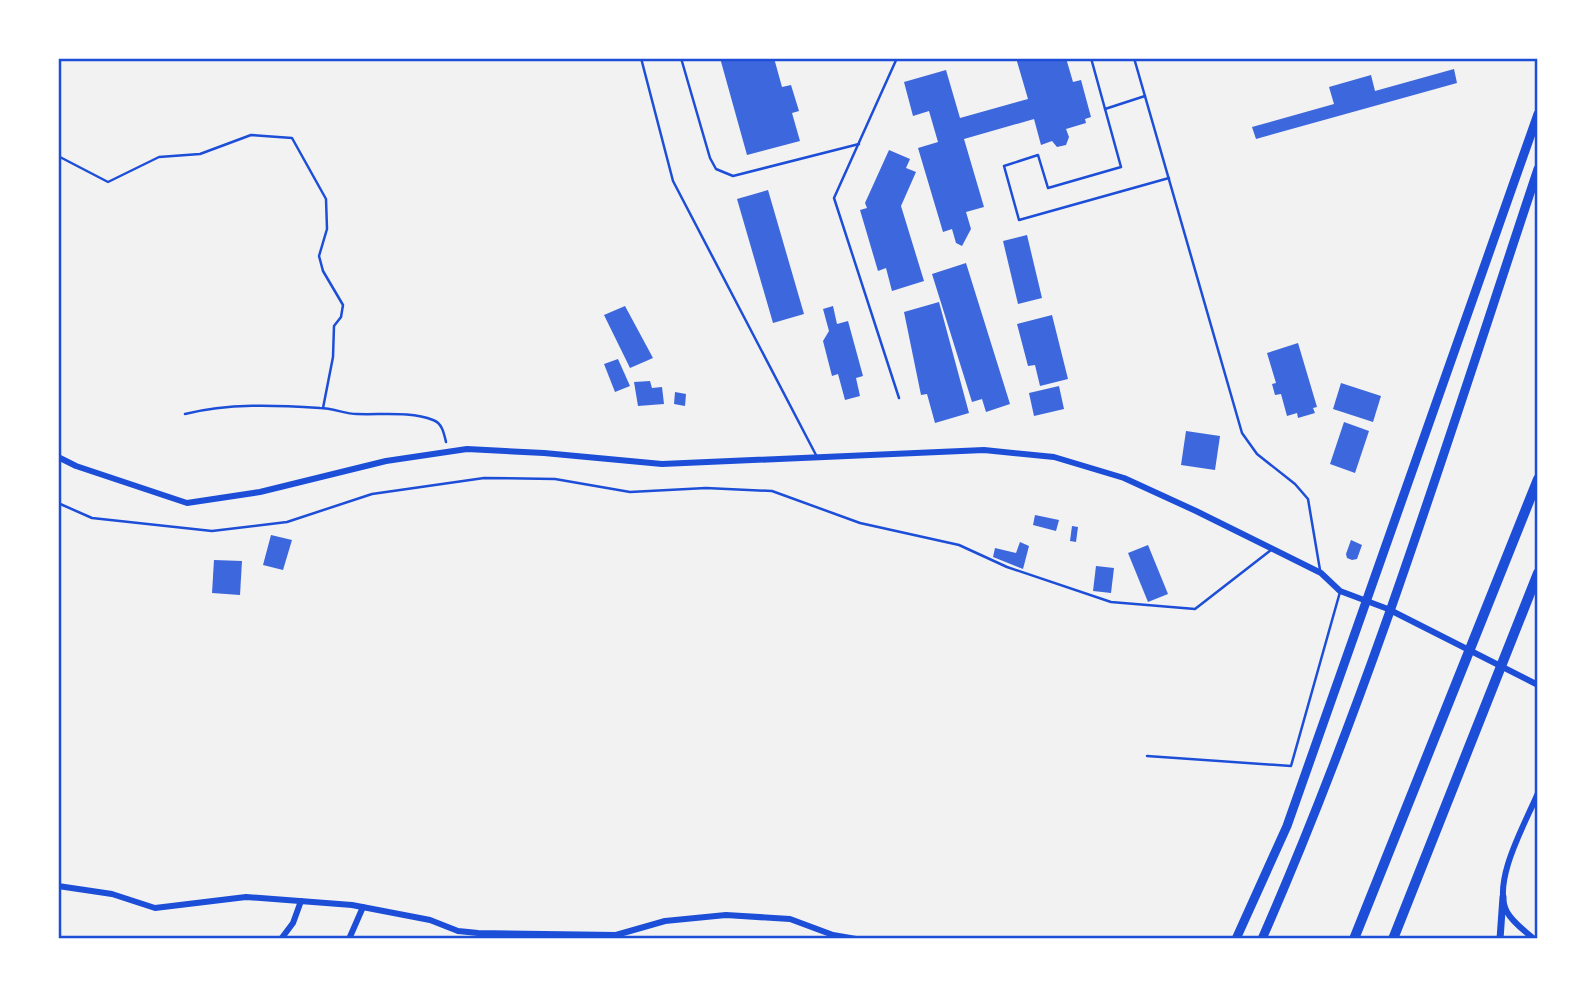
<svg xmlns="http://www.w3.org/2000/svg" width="1596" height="997" viewBox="0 0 1596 997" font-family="'Libre Baskerville',serif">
<rect width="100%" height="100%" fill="#f2f2f2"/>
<!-- building -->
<g fill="#3d67dc">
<path d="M720,58H774L782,87L791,85L799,111L792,113L800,141L747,155Z"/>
<path d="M1016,58H1066L1073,82L1081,80L1091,117L1085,119L1086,123L1066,129L1069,137L1066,145L1057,147L1052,141L1041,145L1034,119L964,139L984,207L966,212L971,229L962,246L956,243L952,229L943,232L918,148L938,142L929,111L913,116L904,82L946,70L960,118L1028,99Z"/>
<path d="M1454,69L1457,83L1256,139L1252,127L1334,104L1329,87L1371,75L1375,91Z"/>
<path d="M889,150L910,159L906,168L916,172L901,206L924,281L892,291L886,268L878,271L860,210L867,208L865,203Z"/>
<path d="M768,190L804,314L773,323L737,199Z"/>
<path d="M1027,235L1042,298L1018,304L1003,241Z"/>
<path d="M966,263L1010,404L986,412L982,399L972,402L932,274Z"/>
<path d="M939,302L969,413L935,423L927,394L921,395L904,312Z"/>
<path d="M625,306L653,358L630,368L604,315Z"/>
<path d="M833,306L837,324L848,321L863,376L856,378L860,396L845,400L838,374L832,376L823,341L829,331L823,309Z"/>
<path d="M1052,315L1068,379L1040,386L1035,365L1028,366L1017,324Z"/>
<path d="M1298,343L1317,407L1313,408L1315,413L1298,418L1297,413L1287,416L1281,394L1275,395L1272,384L1276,383L1267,353Z"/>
<path d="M618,359L630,386L615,392L604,364Z"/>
<path d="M650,381L652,388L662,387L664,404L638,406L634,382Z"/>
<path d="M1341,383L1381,396L1373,422L1333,409Z"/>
<path d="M1059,386L1064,409L1034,416L1029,393Z"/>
<path d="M675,392L686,394L685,406L674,404Z"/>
<path d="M1344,422L1369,431L1355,473L1330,464Z"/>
<path d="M1186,431L1220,436L1215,470L1181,465Z"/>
<path d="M1035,515L1059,520L1056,531L1033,525Z"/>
<path d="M1072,526L1078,527L1076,542L1070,541Z"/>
<path d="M271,535L292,540L283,570L263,565Z"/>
<path d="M1351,540L1362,545L1357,559L1352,560L1347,558L1346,554Z"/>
<path d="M1020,542L1029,546L1023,569L993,557L995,548L1016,553Z"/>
<path d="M1148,545L1168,594L1148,602L1128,553Z"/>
<path d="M214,560L242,561L240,595L212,593Z"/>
<path d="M1096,566L1114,568L1111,593L1093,591Z"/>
</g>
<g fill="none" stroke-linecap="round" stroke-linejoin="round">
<!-- path -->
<g stroke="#1d4ed8" stroke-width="2.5">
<path d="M58,156L108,182L159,157L200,154L251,135L292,138L326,199L327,229L319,256L323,271L343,305L341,317L334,326L333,357L323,408"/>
<path d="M185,414C228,403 276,405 320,408C333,408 345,414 357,414C381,415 411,411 433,420C442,423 444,433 446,442"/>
</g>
<!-- service -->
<g stroke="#1d4ed8" stroke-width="2.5">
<path d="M641,58L673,181L816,455"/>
<path d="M681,58L710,158L716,169L733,176L859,144"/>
<path d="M897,58L834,198L899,398"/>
<path d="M1091,58L1121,167L1048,188L1038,155L1004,166L1019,220L1169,178"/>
<path d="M1134,58L1242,433L1257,454L1295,484L1308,499L1320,570"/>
<path d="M1105,109L1145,96"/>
<path d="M58,503L92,518L212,531L287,522L372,494L484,478L555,479L630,492L706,488L772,491L860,523L959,545L1007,567L1111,602L1195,609L1271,550"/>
<path d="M1147,756L1291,766L1340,592"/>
</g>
<!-- minor -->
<g stroke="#1d4ed8" stroke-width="6">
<path d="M58,457L76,466L187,503L260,492L386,461L467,449L544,453L662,464L984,450L1054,457L1124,478L1196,511L1321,573L1340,591L1388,609L1538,685"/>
<path d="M58,886L112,894L155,908L246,897L352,905L430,920L458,931L478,933L616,935L665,921L726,915L790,919L833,935L856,939"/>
<path d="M281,939L293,923L301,901"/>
<path d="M349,939L363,907"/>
<path d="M1534,939C1525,931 1513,923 1507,912C1491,882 1526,822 1538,793"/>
</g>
<!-- tertiary -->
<path stroke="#1d4ed8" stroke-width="7" d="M1500,939L1503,897"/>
<!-- secondary -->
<g stroke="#1d4ed8" stroke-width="9">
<path d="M1236,939L1287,826L1538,114"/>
<path d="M1262,939C1371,691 1452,427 1538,169"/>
</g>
<!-- motorway -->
<g stroke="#1d4ed8" stroke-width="10">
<path d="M1354,939L1538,479"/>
<path d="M1393,939L1538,573"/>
</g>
</g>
<!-- border -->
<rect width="1596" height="997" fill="none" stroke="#ffffff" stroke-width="119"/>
<rect x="60" y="60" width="1476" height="877" fill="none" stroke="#1d4ed8" stroke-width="2.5"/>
</svg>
